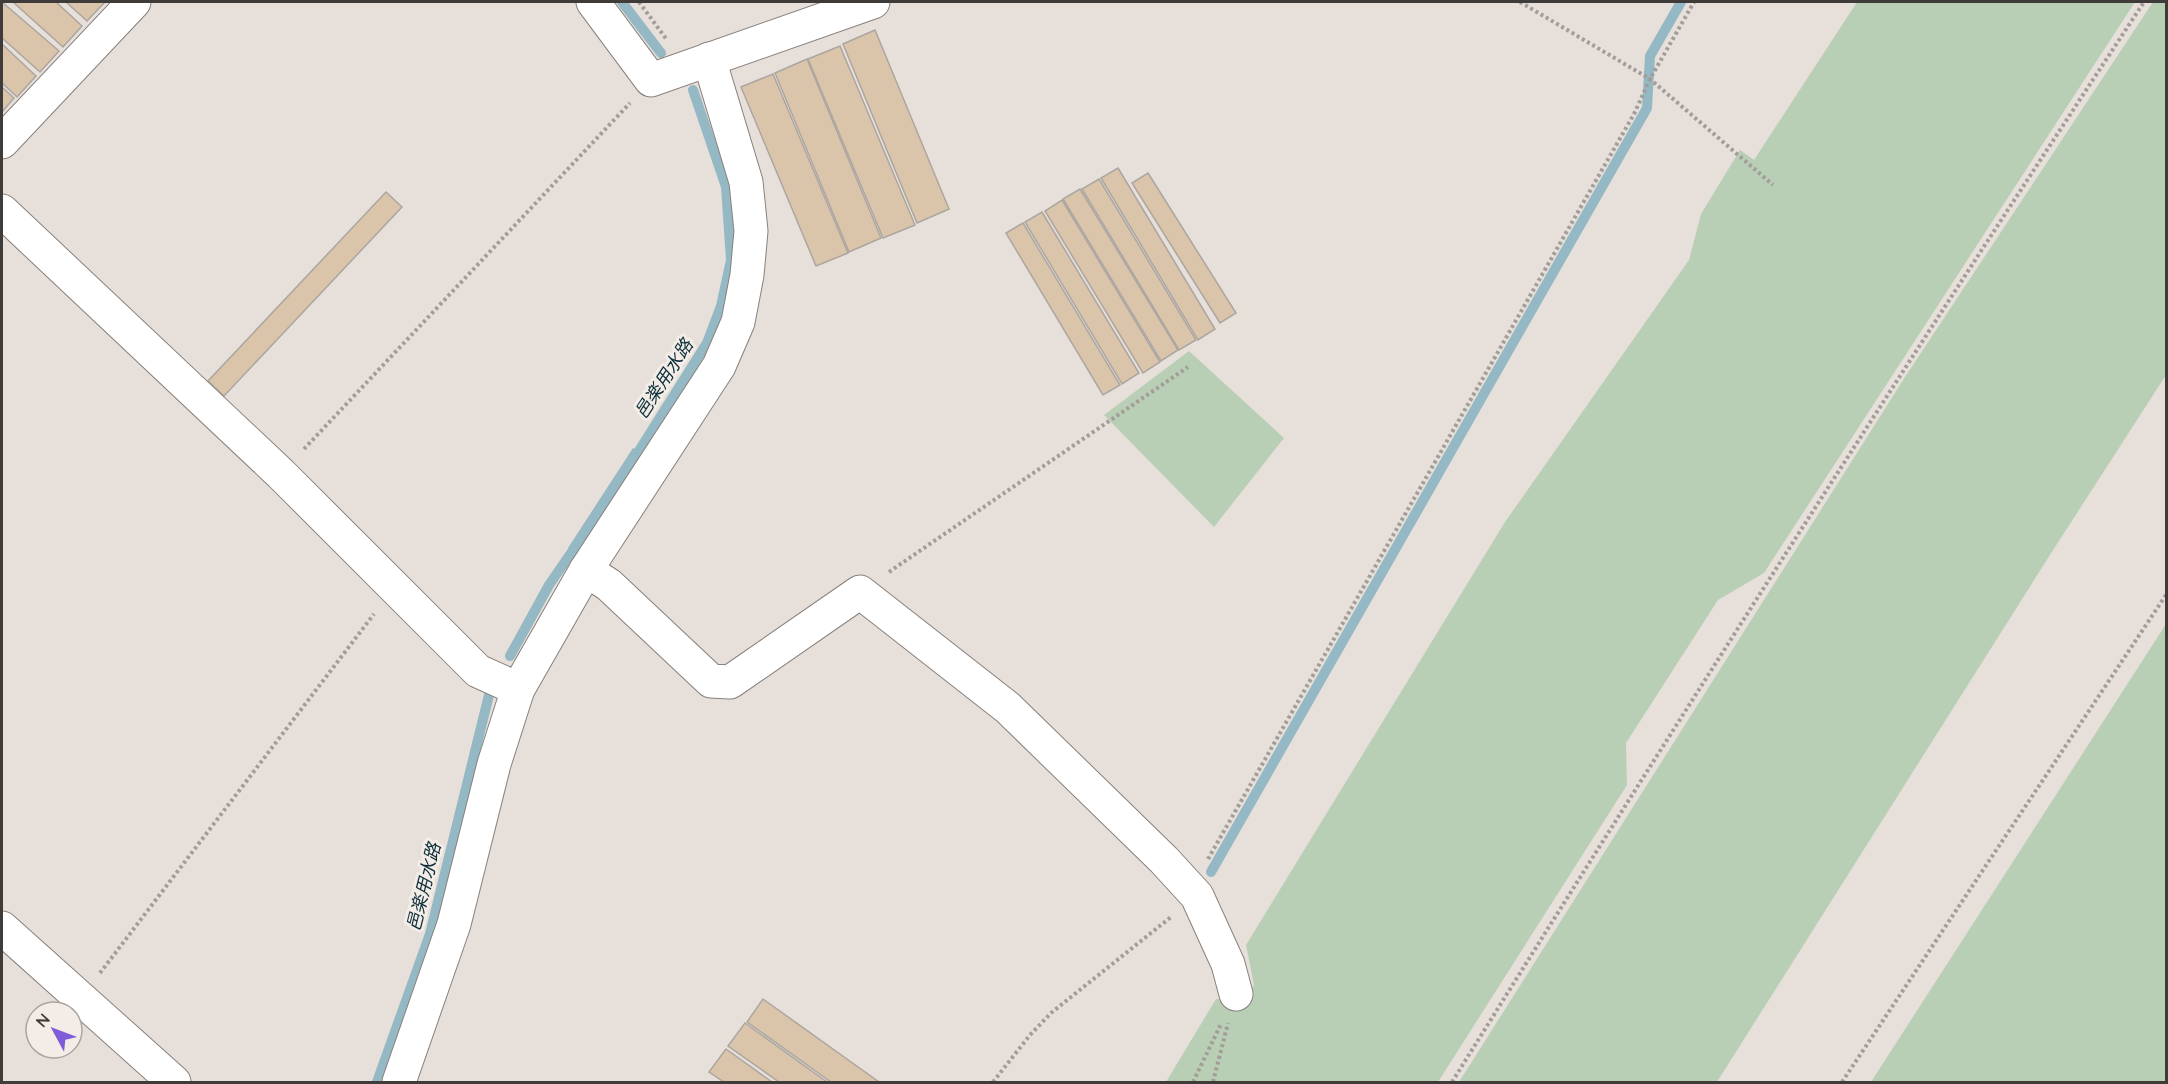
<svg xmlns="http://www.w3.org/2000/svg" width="2168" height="1084" viewBox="0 0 2168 1084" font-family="Quicksand,'Noto Sans JP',sans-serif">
<rect width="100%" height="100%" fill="#e7dfda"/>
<!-- green -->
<g fill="#b9cfb5">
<path d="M1857,2H2135L1764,573L1718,600L1626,743L1627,785L1438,1082H1166L1216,999L1241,1002L1254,985L1246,945L1505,522L1689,260L1701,214L1740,150L1754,160Z"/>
<path d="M2153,2H2166V375L2048,558L1717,1082H1459L1905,377Z"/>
<path d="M1189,351L1284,438L1214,527L1104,415Z"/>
<path d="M2166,624V1082H1871Z"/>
</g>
<!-- water -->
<path fill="#94b9c4" d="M633,448L645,455L580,555L568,548Z"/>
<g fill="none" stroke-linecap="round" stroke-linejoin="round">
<!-- stream -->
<g stroke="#94b9c4" stroke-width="10">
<path d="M622,2L661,53"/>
<path d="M632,462L707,343L721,306L731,260L726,187L693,90"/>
<path d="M510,656L549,585L580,540"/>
<path d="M1211,872L1647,108L1650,56L1681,2"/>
<path d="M377,1082L430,934L489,695"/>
</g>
</g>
<!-- building -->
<g fill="#dac4aa" stroke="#aca6a0" stroke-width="1.5">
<path d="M2,2L59,51L40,72L2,38Z"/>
<path d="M13,2H56L82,26L63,47Z"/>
<path d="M66,2H105L87,21Z"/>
<path d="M875,30L949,209L917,223L843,44Z"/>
<path d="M2,44L36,76L17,97L2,83Z"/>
<path d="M840,46L915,225L883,238L808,59Z"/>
<path d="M807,59L881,238L849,252L775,73Z"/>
<path d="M773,74L848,253L816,266L741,87Z"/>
<path d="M2,87L14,98L2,112Z"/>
<path d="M1118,168L1215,329L1198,340L1101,178Z"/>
<path d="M1148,173L1236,313L1220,323L1132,183Z"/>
<path d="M1099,179L1196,340L1179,350L1082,189Z"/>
<path d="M1080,189L1178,350L1161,361L1063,199Z"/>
<path d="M386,192L402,207L224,396L208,381Z"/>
<path d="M1062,200L1160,362L1143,373L1045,211Z"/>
<path d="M1042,212L1139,373L1122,384L1025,222Z"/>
<path d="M1023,223L1120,385L1103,395L1006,233Z"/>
<path d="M763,999L879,1082H831L747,1022Z"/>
<path d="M745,1023L827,1082H779L728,1046Z"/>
<path d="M726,1049L772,1082H724L709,1072Z"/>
</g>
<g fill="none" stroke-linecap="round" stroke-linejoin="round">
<!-- minor casing -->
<g stroke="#88807c" stroke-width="35">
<g id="minor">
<path d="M593,2L651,80L873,2"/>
<path d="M2,142L134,2"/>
<path d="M2,211L281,474L478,671L518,689"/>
<path d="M586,570L609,585L711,681L730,682L860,592L1008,708L1164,860L1197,896L1228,964L1236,994"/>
<path d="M2,928L174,1082"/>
<path d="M399,1082L454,924L494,764L518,689L586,570L719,366L738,322L747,275L751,231L746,182L709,59"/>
</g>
</g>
<!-- path -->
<g stroke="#a29d99" stroke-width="4" stroke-dasharray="3 3" stroke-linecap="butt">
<path d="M639,2L667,40"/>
<path d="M1520,2L1650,79L1773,185"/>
<path d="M304,449L630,103"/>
<path d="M889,572L1188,367"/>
<path d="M1208,859L1634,114L1650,79L1694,2"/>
<path d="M100,973L374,614"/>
<path d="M993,1082L1030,1035L1051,1013L1171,917"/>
<path d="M1193,1082L1221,1024"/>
<path d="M1213,1082L1228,1023"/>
<path d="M1452,1082C1678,719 1909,359 2144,2"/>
<path d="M1842,1082L2166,595"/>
</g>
<!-- minor -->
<use href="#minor" stroke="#fff" stroke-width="33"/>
</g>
<g text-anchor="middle" stroke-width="6" stroke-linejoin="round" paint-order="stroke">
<!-- water labels -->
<g font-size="18" font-style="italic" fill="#0c303a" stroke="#f4ece7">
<text transform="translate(664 379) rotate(-57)" y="6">邑楽用水路</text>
<text transform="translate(424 887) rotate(-76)" y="6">邑楽用水路</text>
</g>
</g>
<!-- border -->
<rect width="2168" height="1084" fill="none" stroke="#3e3b39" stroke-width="6"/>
<!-- north arrow -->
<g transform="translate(54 1030) rotate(311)"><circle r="28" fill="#f4ece7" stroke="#aba5a1" stroke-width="1.5"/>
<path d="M0-4.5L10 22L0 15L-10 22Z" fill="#805dd8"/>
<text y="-9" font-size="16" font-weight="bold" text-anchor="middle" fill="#3e3b39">N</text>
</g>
</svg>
